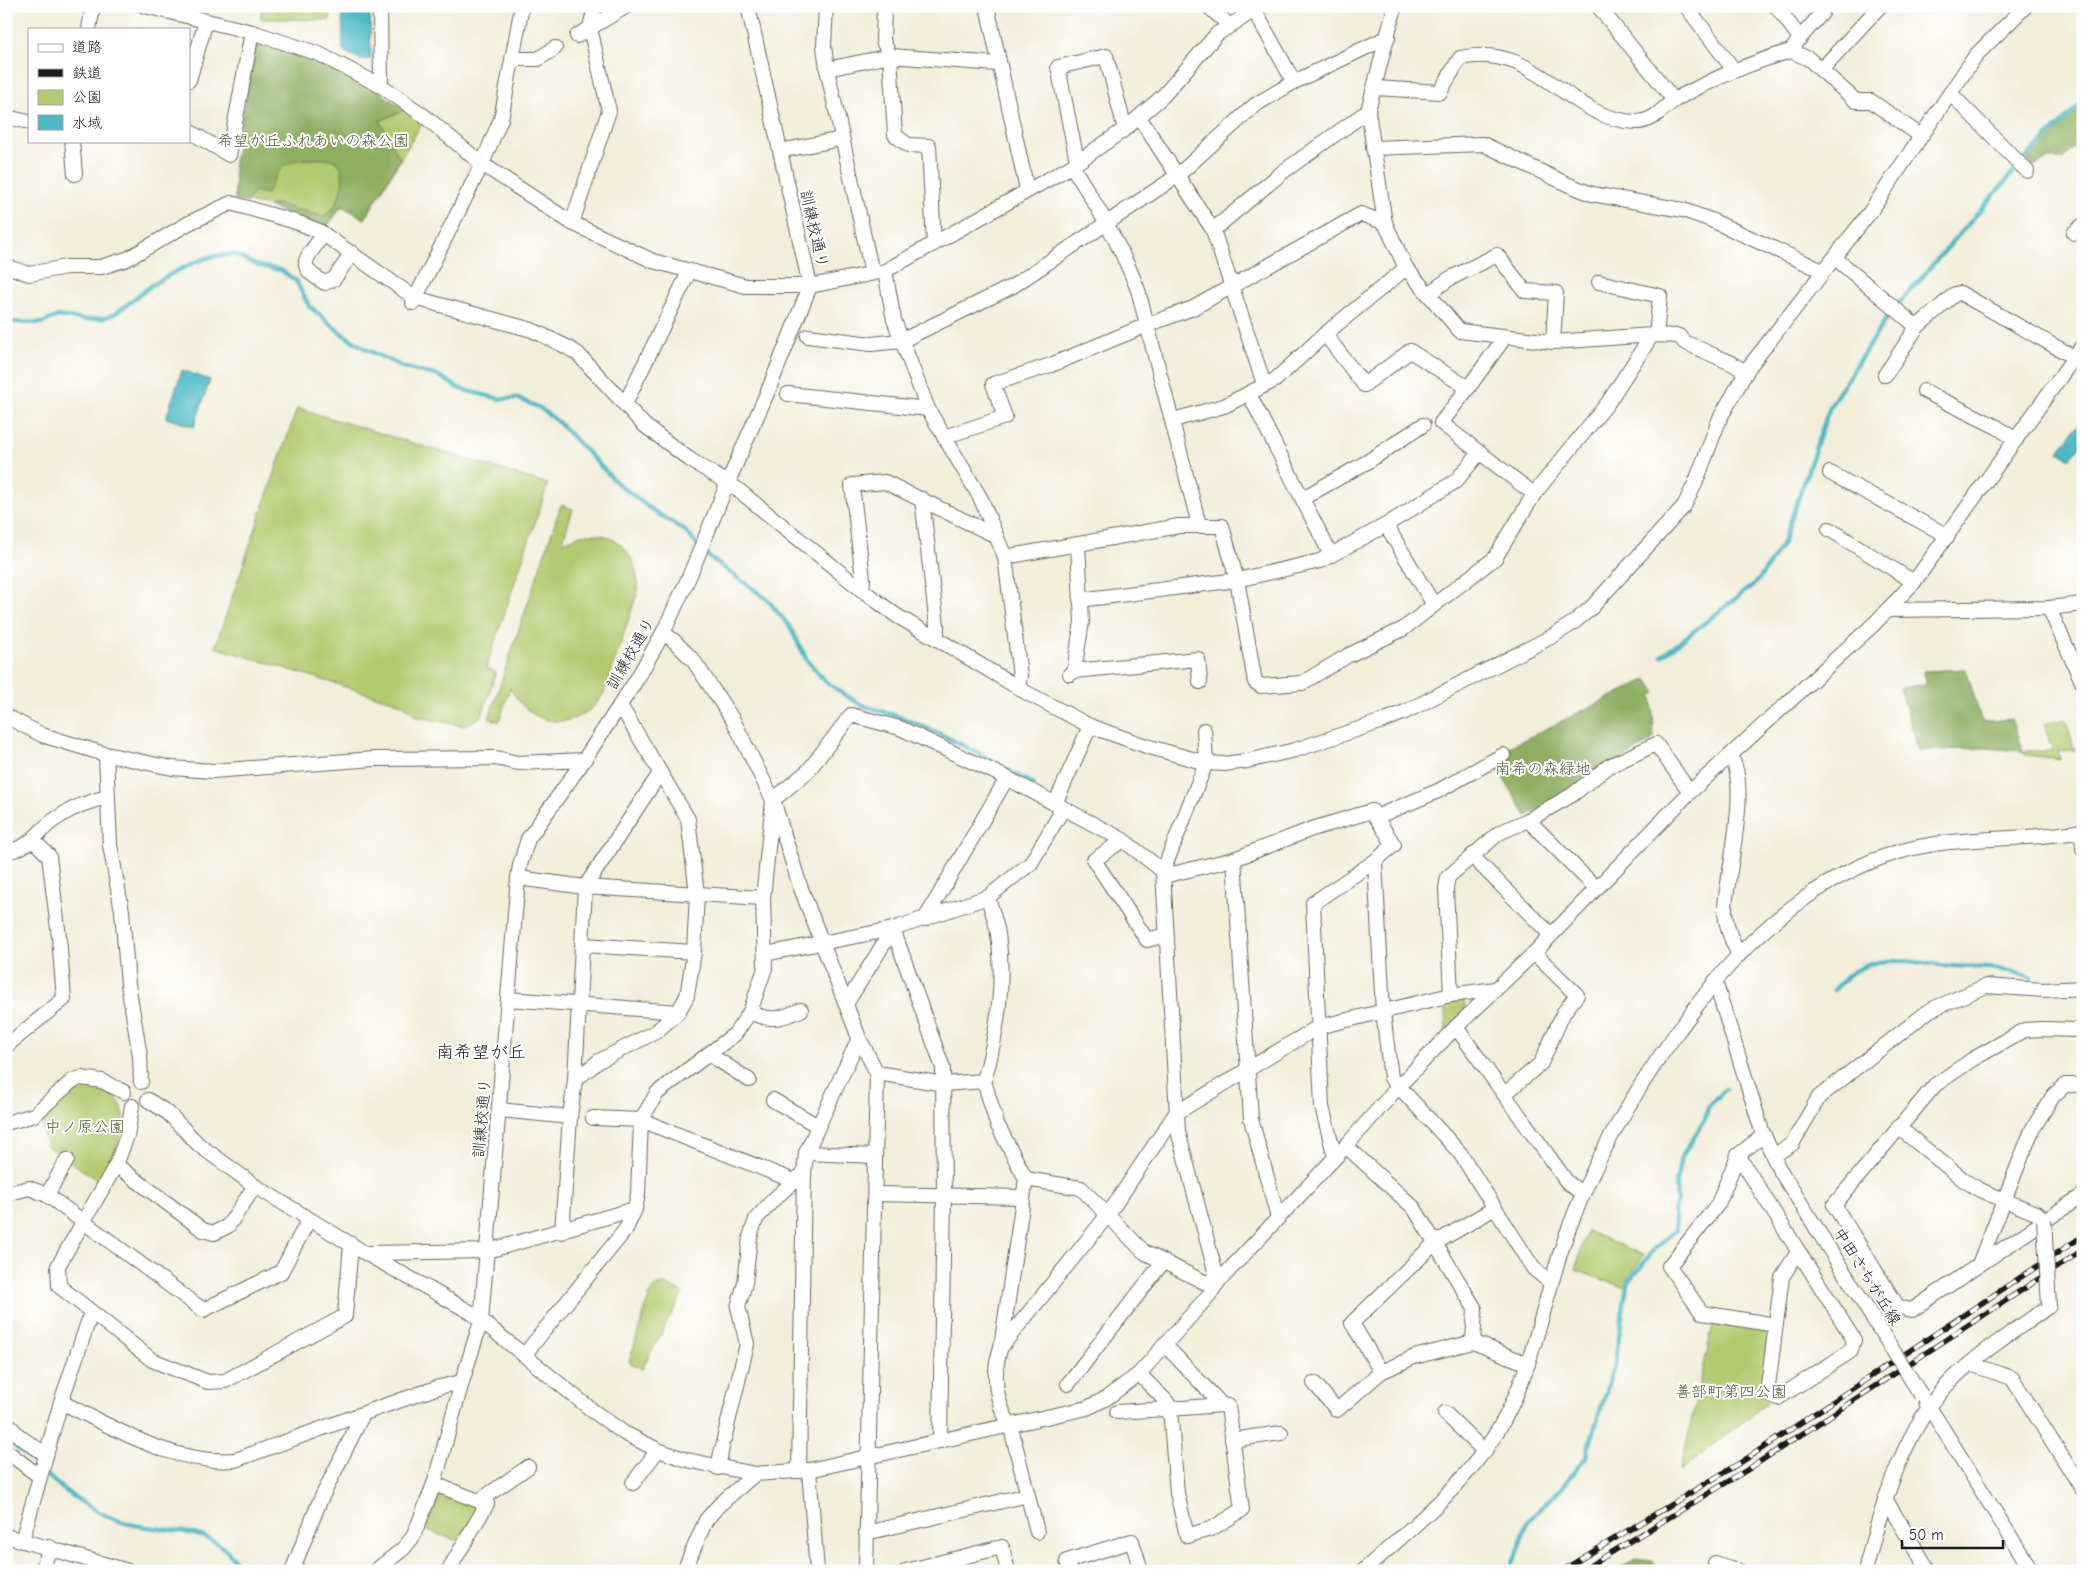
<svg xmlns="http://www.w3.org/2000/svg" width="2089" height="1577" viewBox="0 0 2089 1577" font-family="'Comic Neue','Klee One',sans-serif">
<rect width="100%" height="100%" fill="#fff"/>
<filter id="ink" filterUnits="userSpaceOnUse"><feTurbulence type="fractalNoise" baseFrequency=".02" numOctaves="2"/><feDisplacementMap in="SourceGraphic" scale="10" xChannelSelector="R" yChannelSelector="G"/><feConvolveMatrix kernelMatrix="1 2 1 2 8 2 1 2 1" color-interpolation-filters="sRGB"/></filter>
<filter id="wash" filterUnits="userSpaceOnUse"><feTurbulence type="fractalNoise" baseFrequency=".0096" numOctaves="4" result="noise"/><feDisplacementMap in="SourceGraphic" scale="20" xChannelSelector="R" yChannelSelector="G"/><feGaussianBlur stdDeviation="1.12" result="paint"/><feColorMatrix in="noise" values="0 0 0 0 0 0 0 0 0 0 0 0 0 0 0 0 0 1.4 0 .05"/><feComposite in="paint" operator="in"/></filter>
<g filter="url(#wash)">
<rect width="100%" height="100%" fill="#f2eeda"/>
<!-- green -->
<g fill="#b3cb70" stroke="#687446">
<path d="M261,6H330V20L261,19Z"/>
<path d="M379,92L423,122L365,219L342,206L325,229L269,206L247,202L234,162Z"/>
<path d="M297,408L548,484L486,668L496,672L482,716L463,726L418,717L402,704L215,647Z"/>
<path d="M561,505L573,509L562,543C571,539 578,535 588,534C622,532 639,561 638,591C630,614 623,637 615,660C611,673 608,688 600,699C590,713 571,723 554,721C532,718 521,706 510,688L499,722L489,718Z"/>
<path d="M2065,719L2075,750L2058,751L2060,759L2026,755L2023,751H2053L2044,724Z"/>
<path d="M1464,999L1465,1011L1446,1030L1444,1003Z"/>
<path d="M87,1085C122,1093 130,1108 118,1142C113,1157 109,1168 99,1181L47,1146L39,1119L78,1086Z"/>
<path d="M1587,1231L1644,1255L1623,1287L1575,1270Z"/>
<path d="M665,1284L683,1293L642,1369L629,1362L650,1294L656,1286Z"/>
<path d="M1714,1321L1769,1329L1762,1382L1767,1403L1680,1471Z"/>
<path d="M446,1493L477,1505V1511L461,1542L425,1530L438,1496Z"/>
</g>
<!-- forest -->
<g fill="#8eaf62" stroke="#55663f">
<path d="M257,40L317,60L379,92L405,110L380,121L400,159L365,219L342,206L325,229L269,206L277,204L322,216C326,214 330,212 332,209C340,200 348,171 337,162C332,158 321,159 315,159C284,159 278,168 267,194L255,191L247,202L235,201L234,162Z"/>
<path d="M2083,104V138L2063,159H2048L2031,167L2028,163L2031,154Z"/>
<path d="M1966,669L1982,722L2011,719L2023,751L1985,748L1918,751L1900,688L1927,684L1923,671Z"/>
<path d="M1647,679L1656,693L1652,695L1654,737L1651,741L1571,792L1527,816L1496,767L1508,760L1503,750Z"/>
<path d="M1635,1559L1653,1561L1656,1571H1613Z"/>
</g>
<!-- water -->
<g fill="#4bb9c5" stroke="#346a70">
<path d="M342,6H370L371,59L361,60L343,51Z"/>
<path d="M182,370L210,380L194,427L166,418Z"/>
<path d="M2083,418V442L2070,459L2058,452Z"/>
</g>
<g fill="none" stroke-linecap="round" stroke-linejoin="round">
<!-- stream -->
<g stroke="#4bb9c5" stroke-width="4.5">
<path d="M6,319L12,322L42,323L58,316L86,320L105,318L115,314L152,285L173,273L195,262L214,256L233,254L259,266L281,270L296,281L309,306L341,333L366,349L405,368L439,376L460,389L500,399L517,398L540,408L559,423L617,483L655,512L684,530L709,557L767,599L790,627L807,660L825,681L842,693L862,705L900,717L932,730L978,753L1034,785"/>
<path d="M1662,656L1758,581L1783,543L1830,406L1888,316L2025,159L2083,102"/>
<path d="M1834,990L1844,980L1846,976C1856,970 1867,964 1878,962C1899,959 1918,962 1939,965C1970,968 2002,965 2031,978"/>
<path d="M6,1439L39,1467"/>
<path d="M45,1473C65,1493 102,1518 130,1524C162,1532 199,1527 225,1549C232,1555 236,1564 242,1571"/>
<path d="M1513,1563L1528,1521L1562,1487L1586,1457L1615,1362L1627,1285L1654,1249L1676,1230L1674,1212L1677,1202L1676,1182L1681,1158L1705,1119L1708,1107L1726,1089"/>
</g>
</g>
</g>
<g filter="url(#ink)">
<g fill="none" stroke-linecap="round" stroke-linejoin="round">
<!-- minor casing -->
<g stroke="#67665e" stroke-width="16">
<g id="minor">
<path d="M145,6L252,32L319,54L381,86L423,115L482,164L572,223L653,261L746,286H810L885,271L1072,166L1125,129L1163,96L1217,34L1261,6"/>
<path d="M380,6L381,86"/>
<path d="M826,6L824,46L827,69L872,273"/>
<path d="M884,6L883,41L890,56L895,135L908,145L929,146L934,244"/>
<path d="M987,6L1027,190"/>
<path d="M1208,6L1229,25"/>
<path d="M1598,6L1674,100"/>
<path d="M1686,6L1734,70"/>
<path d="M1776,6L1800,38L1791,51"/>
<path d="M1254,10L1294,82"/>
<path d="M89,29L93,6"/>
<path d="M577,36L627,6"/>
<path d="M1800,38L1822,13L1823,6"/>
<path d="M513,59H538L555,48"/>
<path d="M827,69L890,56L998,64"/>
<path d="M1821,70L1880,6"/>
<path d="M189,80L206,21"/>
<path d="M1376,88L1440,92L1460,58C1538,41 1568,121 1637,122C1652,122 1661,110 1672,102C1680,96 1690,92 1699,87C1729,72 1759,60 1791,51L1809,59L1856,101H1871L1921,136"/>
<path d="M1950,93L2027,171"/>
<path d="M6,117L29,122"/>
<path d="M1139,117L1213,230L1264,384"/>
<path d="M189,131L229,155L252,32"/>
<path d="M72,141L75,174"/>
<path d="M1373,148L1483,144L1569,185L1592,194L1683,210L1711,220L1823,271"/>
<path d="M780,151L841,139"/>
<path d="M1077,161L1058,67L1106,56L1125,129"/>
<path d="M1072,166C1097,206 1121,246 1138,290L1199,525"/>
<path d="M572,223L609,111L590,28L595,6"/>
<path d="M1385,223L1368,111L1395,6"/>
<path d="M1213,230L1284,171L1368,111"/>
<path d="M2074,233L2083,225"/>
<path d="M324,234C307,258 293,265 325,283L334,279L352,253"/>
<path d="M1835,258L1917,327L1955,294L1960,293L2074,357"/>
<path d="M6,266L29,274L66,267H101L127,259L189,223L231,203L299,223L319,231L415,298L532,330L567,347L578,354L644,425L689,459L737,489L862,590L897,616L937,639L1027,693L1090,726L1146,746L1206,763L1224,764L1247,761L1295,750L1383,721L1405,712L1551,637L1573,623L1591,608L1684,506L1695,484L1720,418L1749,367L1870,212L1976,55L2026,6"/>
<path d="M885,271L894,320L928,409L981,499L1005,557L1020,676L1018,687"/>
<path d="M1599,282L1660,296L1656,335"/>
<path d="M1428,294L1449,279L1497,255L1525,291L1556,293L1553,342"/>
<path d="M413,303L482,164L501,119L522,6"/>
<path d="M1325,334L1364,385L1410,351L1468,388L1441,423L1534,494"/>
<path d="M808,336L871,344L901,341L1013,286L1177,176L1255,105L1294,82L1388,37"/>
<path d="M1885,375L1917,327"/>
<path d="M1468,388L1505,337"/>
<path d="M1924,391L1997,427L2016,440"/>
<path d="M788,394L928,409"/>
<path d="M1249,394L1331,555"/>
<path d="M625,404L689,272"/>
<path d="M1173,420L1224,406L1275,380L1325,334L1406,268"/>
<path d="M944,437L1005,417L993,384L1051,365L1147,325L1193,308L1361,214L1385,223L1406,268L1460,331L1553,342L1652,335L1679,336L1684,342L1731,363L1746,372"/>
<path d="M1830,473L1948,536"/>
<path d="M1303,498L1367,462L1423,425"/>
<path d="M922,499L937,626V639"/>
<path d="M1386,525L1434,605"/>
<path d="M1829,529L1914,582"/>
<path d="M1005,557L1179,526H1222L1237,580L1255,682L1261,686L1302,683L1347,656L1403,629L1495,558L1534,494L1607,404L1652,335"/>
<path d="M862,590L863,579L852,485L885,482L996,536"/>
<path d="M1080,600L1237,580L1320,561L1386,525L1456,481L1480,452"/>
<path d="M2049,608L2083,684"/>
<path d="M1887,610L2049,608L2083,604"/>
<path d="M663,633L672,639L693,660L733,720L773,800L800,886L859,1038L877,1073L866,1571"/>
<path d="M1074,671L1082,622L1078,545"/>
<path d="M1070,674L1074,671L1198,659L1200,682"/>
<path d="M6,716L42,735L101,753L172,768L213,771L374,759L496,758L518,763L584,760"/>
<path d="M106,755L110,845L122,911L128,984L140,1056L141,1082"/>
<path d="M1730,756C1751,784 1727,872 1725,908C1725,925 1731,940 1739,955"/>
<path d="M1055,804L1090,726"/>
<path d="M1376,817L1438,791L1503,755"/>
<path d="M1528,820L1596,888"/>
<path d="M2082,832L2083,849"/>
<path d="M1123,840L1094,860L1147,940L1166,935"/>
<path d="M6,852C35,846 36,831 57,818C73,807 89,801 108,797"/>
<path d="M1472,856L1551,935"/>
<path d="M1234,859L1251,1119L1278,1218"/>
<path d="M1375,861L1383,1012L1391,1078L1460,1153L1533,1268L1551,1283"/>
<path d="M518,878L585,887L763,898"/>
<path d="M925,919L1007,778"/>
<path d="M893,929L943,1068L944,1196L940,1441"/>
<path d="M583,945L694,952"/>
<path d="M765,954L893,929L988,897L1031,863L1063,809"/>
<path d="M1715,981L1762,1131L1778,1167L1882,1333"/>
<path d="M1451,995L1446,888L1448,877L1499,833L1528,820L1572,795L1609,766L1656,744L1690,792"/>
<path d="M508,999L678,1012"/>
<path d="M846,1004L893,929"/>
<path d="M750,1012C771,1022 780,1019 801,1010"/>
<path d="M1456,1027L1567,1182L1583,1194"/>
<path d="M2083,1030L2040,1029L2025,1030L1973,1059L1935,1085L1834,1205L1898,1307L1912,1310L2083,1195"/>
<path d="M6,1046L64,999L59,937L49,856L33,840"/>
<path d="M709,1054L749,1080"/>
<path d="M877,1073L944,1084L984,1081C997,1035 1005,982 998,934C996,921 991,909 988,897"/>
<path d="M575,1080L599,1061L657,1031L678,1012L687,996L694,952L697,894L688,819L620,705"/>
<path d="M984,1081L997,1124L1026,1179L1001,1347"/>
<path d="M1505,1094L1541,1063L1564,1012L1577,995L1534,953"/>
<path d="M148,1100L168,1113L199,1145L255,1186L365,1253L472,1313L593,1411L624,1433L658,1450L687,1460L755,1474L809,1470L1087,1408L1105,1399L1139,1374L1209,1295L1218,1282L1346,1146L1399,1086L1456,1027L1534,953L1690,792L1874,624L1914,582L2083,345"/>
<path d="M773,1100L818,1126"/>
<path d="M132,1106L127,1136L116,1165L58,1266L59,1286L152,1360L208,1382L225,1381L345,1316L351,1244"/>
<path d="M500,1110L570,1117"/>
<path d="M593,1118L641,1120L794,1181L799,1177"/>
<path d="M6,1123L34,1115L72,1081L81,1078L102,1081L124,1092"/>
<path d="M1898,1127L1965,1181L1980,1190L2038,1214L2044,1220"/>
<path d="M1764,1135L1738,1155L1718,1204L1669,1266L1702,1313L1776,1325"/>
<path d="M1346,1146L1414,1208L1475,1309L1473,1342"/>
<path d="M806,1153L875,1156"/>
<path d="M1738,1155L1854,1340L1851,1351L1778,1398L1769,1394L1768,1386L1782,1277L1798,1252"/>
<path d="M1773,1156L1792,1144L1819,1097L1930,1010L1986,986L2044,990L2083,988"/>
<path d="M116,1165L203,1230L214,1233L228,1226L255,1186"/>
<path d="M1026,1179L1081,1188L1144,1252L1204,1282H1218L1178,1131L1163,871L1206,763L1204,730"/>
<path d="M6,1194L29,1188L47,1195L203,1310L281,1272L309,1219"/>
<path d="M875,1194L1022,1197"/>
<path d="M47,1195L67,1160"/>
<path d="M1495,1208L1435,1243L1352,1323L1381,1372L1414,1357L1473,1342L1528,1364"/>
<path d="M562,1232L570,1117L575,1080L585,887L660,773"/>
<path d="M367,1253L488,1251L635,1209"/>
<path d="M1979,1264L2032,1130L2053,1096L2065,1085H2083"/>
<path d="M1164,1344L1222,1405"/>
<path d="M525,1354L626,1229L635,1209L638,1194L641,1120L657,1093L735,1034L750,1012L765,968L763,898L773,800L808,771L851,715L900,728L1007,778L1123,840L1168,875L1234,859L1312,829L1372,811L1394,845L1375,861L1313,903L1322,1107L1335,1157"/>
<path d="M1970,1364L2012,1378L2083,1490"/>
<path d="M1314,1383L1337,1410L1381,1372"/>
<path d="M1068,1384L1163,1262"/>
<path d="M61,1402C115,1428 173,1465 235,1460L384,1406L439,1387L462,1382"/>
<path d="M1926,1402L2032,1571"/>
<path d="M1117,1412L1166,1409H1170L1222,1405L1228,1406L1242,1510L1213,1528L1187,1536L1177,1493L1170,1409L1167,1402L1139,1374"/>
<path d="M1445,1413L1485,1452"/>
<path d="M6,1422L19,1436L45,1454"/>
<path d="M724,1439L747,1344L738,1307L745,1283L750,1237L756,1219L773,1200L794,1181"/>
<path d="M1232,1440L1281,1433"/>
<path d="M6,1451L39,1476"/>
<path d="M718,1468L722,1448"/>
<path d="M809,1470L817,1571"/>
<path d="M799,1471L804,1173L806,1153L859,1038"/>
<path d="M633,1483L658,1450"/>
<path d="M434,1484L487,1504L448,1571"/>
<path d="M1885,1499L1929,1571"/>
<path d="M479,1501L528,1467"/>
<path d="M1037,1532L1010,1424C995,1403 992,1372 1001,1347L1107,1216L1176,1113L1318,1027L1451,995L1495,989"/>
<path d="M866,1533L1028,1495"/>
<path d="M6,1536L128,1571"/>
<path d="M22,1541L61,1402L91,1313"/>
<path d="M1715,1563L1739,1571"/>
<path d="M42,1571L50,1547"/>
<path d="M295,1571L294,1566L319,1503L363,1414"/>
<path d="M375,1571L403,1549L412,1538L418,1525L434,1484L462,1382L481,1321L518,878L520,865L528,839L584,760L637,679L663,633L689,577L728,482L768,391L810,286L748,6"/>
<path d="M684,1571L706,1520L719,1505L755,1474"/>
<path d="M906,1571L1002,1547L1008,1571"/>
<path d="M1070,1571L1067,1561L1132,1541L1141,1571"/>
<path d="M1363,1571C1416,1524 1473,1479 1506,1416C1535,1360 1545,1295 1566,1236C1593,1162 1632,1094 1678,1031C1694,1010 1709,988 1726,969C1770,919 1830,873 1895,853C1955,834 2021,842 2083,831"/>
<path d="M1865,1571C1881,1507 1905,1423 1955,1377C1983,1350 2018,1329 2049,1306"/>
</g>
</g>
<!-- minor -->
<use href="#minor" stroke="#fff" stroke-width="14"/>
<!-- rail casing -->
<g stroke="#1c1c1c" stroke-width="5.5">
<g id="rail">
<path d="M1561,1571L1743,1461L2083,1236"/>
<path d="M1581,1571L1747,1470L2083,1250"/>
</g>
</g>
<!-- rail -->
<use href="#rail" stroke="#fff" stroke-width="4" stroke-dasharray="11" stroke-linecap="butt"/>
<!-- minor-bridge casing -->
<g stroke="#67665e" stroke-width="16" stroke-linecap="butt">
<g id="minor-bridge">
<path d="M2044,1220L2049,1306"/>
<path d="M1882,1333L1921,1395"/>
</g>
</g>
<!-- minor-bridge -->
<use href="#minor-bridge" stroke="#fff" stroke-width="14"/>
</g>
</g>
<g text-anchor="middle" stroke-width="4" stroke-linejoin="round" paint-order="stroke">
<!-- park labels -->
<g font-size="16" fill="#515939" stroke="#fff">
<text x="313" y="146">希望が丘ふれあいの森公園</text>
<text x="1543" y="774">南希の森緑地</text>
<text x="85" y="1132">中ノ原公園</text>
<text x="1731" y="1397">善部町第四公園</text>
</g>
<!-- street labels -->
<g font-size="16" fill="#1c1c1c" stroke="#fff">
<text transform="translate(815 229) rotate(77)" y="6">訓練校通り</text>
<text transform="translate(630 653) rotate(-60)" y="6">訓練校通り</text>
<text transform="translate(481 1118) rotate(-85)" y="6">訓練校通り</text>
<text transform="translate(1868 1276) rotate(58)" y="6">中田さちが丘線</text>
</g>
<!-- neighbourhood labels -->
<g font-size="18" fill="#1c1c1c" stroke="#fff">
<text x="481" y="1058">南希望が丘</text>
</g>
</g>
<!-- margin -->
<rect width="2089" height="1577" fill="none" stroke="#fff" stroke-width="25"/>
<!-- legend -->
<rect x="28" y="28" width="162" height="115" fill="#ffffff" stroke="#a4a4a4"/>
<rect x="38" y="44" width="25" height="8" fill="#ffffff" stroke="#a4a4a4"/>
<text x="72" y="52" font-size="15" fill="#1c1c1c">道路</text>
<rect x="38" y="69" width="25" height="8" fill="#1c1c1c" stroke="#a4a4a4"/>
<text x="72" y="78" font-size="15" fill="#1c1c1c">鉄道</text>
<rect x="38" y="90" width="25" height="15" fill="#b3cb70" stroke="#a4a4a4"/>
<text x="72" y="102" font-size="15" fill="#1c1c1c">公園</text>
<rect x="38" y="115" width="25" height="15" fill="#4bb9c5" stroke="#a4a4a4"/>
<text x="72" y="128" font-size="15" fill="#1c1c1c">水域</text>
<!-- scale -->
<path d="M1902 1540v8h101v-8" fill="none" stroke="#1c1c1c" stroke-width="2.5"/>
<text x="1909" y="1540" font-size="15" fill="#1c1c1c" stroke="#ffffff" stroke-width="4" paint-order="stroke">50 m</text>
</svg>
